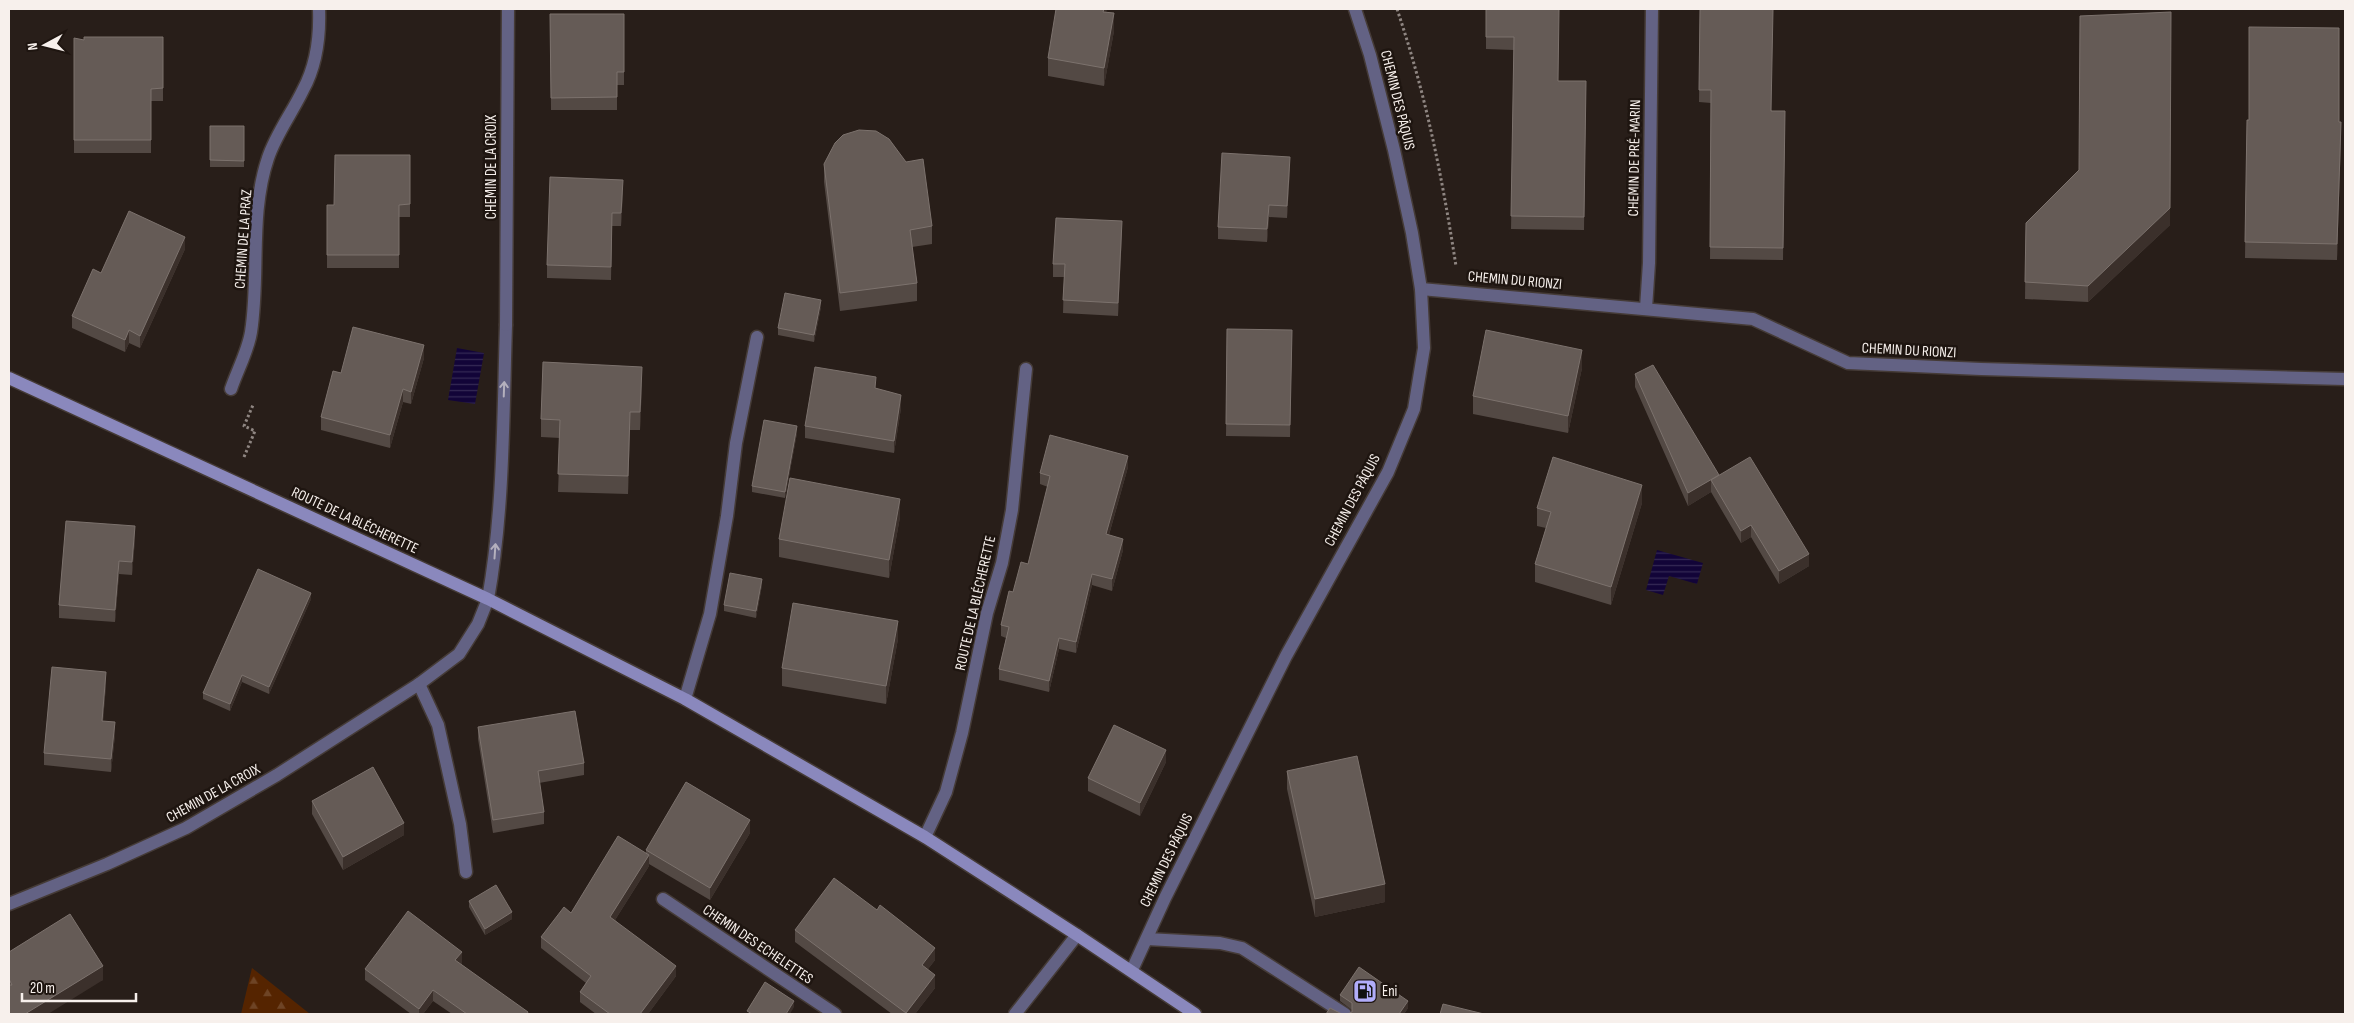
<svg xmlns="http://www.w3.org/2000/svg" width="2354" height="1023" viewBox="0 0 2354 1023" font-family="'Sofia Sans Condensed',sans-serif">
<defs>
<pattern id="forest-firs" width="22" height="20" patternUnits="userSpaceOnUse" patternTransform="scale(1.25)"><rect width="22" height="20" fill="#552400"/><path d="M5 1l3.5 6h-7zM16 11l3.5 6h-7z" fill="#6e4425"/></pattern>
<pattern id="water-rules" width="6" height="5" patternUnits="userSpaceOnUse" patternTransform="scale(1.25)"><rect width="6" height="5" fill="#120438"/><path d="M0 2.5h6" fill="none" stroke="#352955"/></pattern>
</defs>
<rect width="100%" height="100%" fill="#281e19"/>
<!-- forest -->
<path fill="url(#forest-firs)" d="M252,968L310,1014H241Z"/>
<!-- water -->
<g fill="url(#water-rules)">
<path d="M457,348L484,353L475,404L448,400Z"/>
<path d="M1657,550L1703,563L1697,584L1669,576L1663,595L1646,590Z"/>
</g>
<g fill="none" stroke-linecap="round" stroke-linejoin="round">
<!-- lane casing -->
<g stroke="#453b37" stroke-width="15">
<g id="lane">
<path d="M488,599C504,510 503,416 506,325"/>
<path d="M419,684L438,725L460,824L466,872"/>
<path d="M685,699L710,614L727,516L736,443L757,337"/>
<path d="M925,837L946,792L962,733L987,613L1002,563L1012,510L1026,369"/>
<path d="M663,899L835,1014"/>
<path d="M1147,939L1220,943L1242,948L1345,1014"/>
</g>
</g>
<!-- street casing -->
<g stroke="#453b37" stroke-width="15">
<g id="street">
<path d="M1421,289L1753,319L1848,363L1981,369L2345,379"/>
<path d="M1646,308L1649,263L1652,9"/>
<path d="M506,325L508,9"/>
<path d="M231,389C237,371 248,351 251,332C260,275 249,214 268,158C276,134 292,113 303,90C316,66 320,36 319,9"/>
<path d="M9,904L107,864L186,828L277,775L419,684L459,654L478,624L488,599"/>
<path d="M1132,970L1165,898L1286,656L1388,472L1414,409L1424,348L1421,289L1412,233L1394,150L1370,55L1355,9"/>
<path d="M1015,1014L1077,935"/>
</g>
</g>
<!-- secondary casing -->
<g stroke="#453b37" stroke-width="15">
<path id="secondary" d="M9,378L488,599L685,699L925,837L1077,935L1195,1014"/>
</g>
<!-- path -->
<g stroke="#8f8682" stroke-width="3" stroke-dasharray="2.5 2.5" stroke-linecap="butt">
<path d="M1397,9C1426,95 1442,176 1456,266"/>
<path d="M244,457L255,431L244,426L253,405"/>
</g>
<!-- lane -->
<use href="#lane" stroke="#636284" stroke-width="12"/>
<!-- street -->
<use href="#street" stroke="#636284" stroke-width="12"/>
<!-- secondary -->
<use href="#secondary" stroke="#8a88bd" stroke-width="12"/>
</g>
<!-- wall -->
<g fill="#534944">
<path d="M1486,9L1558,81H1586L1584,230L1511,229L1514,50L1486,49Z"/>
<path d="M1700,9L1772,111H1785L1783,260L1710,259L1711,103L1699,102Z"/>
<path d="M1106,12L1114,31L1104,86L1048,76V58Z"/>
<path d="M550,14H624V85H617V110H551Z"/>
<path d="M163,37V101H151V153H74V38L84,40Z"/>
<path d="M2247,120L2339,122L2341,138L2337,260L2245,258Z"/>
<rect x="210" y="126" width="34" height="41"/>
<path d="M410,155V217H399V268H327V205H334Z"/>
<path d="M824,164L932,226V244L912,247L917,283V301L840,311L824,182Z"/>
<path d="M1290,169L1287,218L1269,217L1267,242L1218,239V227Z"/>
<path d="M623,192L621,226H612L611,280L547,278V265Z"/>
<path d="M2026,223L2170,225L2088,302L2025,299Z"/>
<path d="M1122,234L1118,316L1063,313L1064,277H1053V264Z"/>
<path d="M185,249L140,348L129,343L125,352L72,328V316L101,273Z"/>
<path d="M821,307L814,342L778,335V328Z"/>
<path d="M1227,329L1292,330L1290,437L1226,436Z"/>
<path d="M424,358L411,404L403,402L390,448L321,430V417L341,373Z"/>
<path d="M1582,368L1568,433L1473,414V396Z"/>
<path d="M1635,374L1719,475L1809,566L1779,584L1751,537L1741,543L1711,492L1688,506L1635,387Z"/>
<path d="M642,385L640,430H630L628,494L558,492L560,438L541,437V419Z"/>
<path d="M876,389L901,408L894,453L805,438V426Z"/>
<path d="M797,433L785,498L752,492V486Z"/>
<path d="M1128,467L1109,535L1123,550L1112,591L1092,585L1076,653L1059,649L1049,692L999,680V669L1006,638L1001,636V625L1013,592L1028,564L1048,487L1040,484V473Z"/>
<path d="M1642,503L1611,605L1535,582V564L1546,528L1537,526V508Z"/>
<path d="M900,517L889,578L779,557V539Z"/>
<path d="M135,539L132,575L119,574L115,622L59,618V605Z"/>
<path d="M762,585L756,618L724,611V605Z"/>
<path d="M311,599L269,694L242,682L230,711L203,699V693Z"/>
<path d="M898,639L886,704L782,686V668Z"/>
<path d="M106,685L103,721L115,735L111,772L44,765V753Z"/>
<path d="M478,727L584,763V775L539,783L544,812V824L493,833L478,739Z"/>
<path d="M1166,762L1140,816L1088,791V778Z"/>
<path d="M1287,771L1385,902L1315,917L1287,789Z"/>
<path d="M312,801L404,835L343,870L312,814Z"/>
<path d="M750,833L710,900L649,864V866L615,920L676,976L648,1014H596L580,1002V992L586,983L541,948V937L646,854V850Z"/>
<path d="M469,901L512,919L485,935L469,907Z"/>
<path d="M795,930L935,960L928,969L935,988L915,1014H892L795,942Z"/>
<path d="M9,952L103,980L9,1014Z"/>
<path d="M462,963L461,964L528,1014H452L433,1001L423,1014H411L365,980V969Z"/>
<path d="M1340,995L1408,1008L1404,1014H1347L1352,1012V1010L1340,1001Z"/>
</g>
<!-- shaded-wall -->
<g fill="#3b302b">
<path d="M1104,9H1107L1103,30V12Z"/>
<path d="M2171,12L2170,225L2088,302V286Z"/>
<path d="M1114,13V31L1104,86V68Z"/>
<path d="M2341,122V138L2337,260V244Z"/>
<path d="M1290,157V169L1287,218V206Z"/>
<path d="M623,180V192L621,226V213Z"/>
<path d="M1269,205V217L1267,242V229Z"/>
<path d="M1122,221V234L1118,316V303Z"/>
<path d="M185,237V249L140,348V336Z"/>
<path d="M821,300V307L814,342V335Z"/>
<path d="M129,330V343L125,352V340Z"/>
<path d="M424,345V358L411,404V392Z"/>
<path d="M1582,350V368L1568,433V416Z"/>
<path d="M642,367V385L640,430V412Z"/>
<path d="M403,389V402L390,448V435Z"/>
<path d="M901,395V408L894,453V441Z"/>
<path d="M630,412V430L628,494V476Z"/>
<path d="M797,426V433L785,498V492Z"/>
<path d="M1128,456V467L1106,545V534Z"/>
<path d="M1719,475L1711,480V492L1688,506V493Z"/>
<path d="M1642,485V503L1611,605V587Z"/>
<path d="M900,499V517L889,578V560Z"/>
<path d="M1751,525V537L1741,543V531Z"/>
<path d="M135,526V539L132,575V562Z"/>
<path d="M1123,539V550L1112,591V579Z"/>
<path d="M1809,554V566L1779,584V571Z"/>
<path d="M119,561V574L115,622V610Z"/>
<path d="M1092,574V585L1076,653V642Z"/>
<path d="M762,579V585L756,618V611Z"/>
<path d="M311,593V599L269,694V687Z"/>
<path d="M898,621V639L886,704V686Z"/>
<path d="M1059,638V649L1049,692V681Z"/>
<path d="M106,672V685L102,734V721Z"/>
<path d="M242,675V682L230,711V704Z"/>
<path d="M115,722V735L111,772V759Z"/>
<path d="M1166,750V762L1140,816V803Z"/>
<path d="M750,820V833L710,900V888Z"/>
<path d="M404,823V835L343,870V857Z"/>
<path d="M649,855V866L610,928V917Z"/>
<path d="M1385,884V902L1315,917V899Z"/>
<path d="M512,912V919L485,935V929Z"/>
<path d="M935,948V960L922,977V965Z"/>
<path d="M462,952V963L455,971V960Z"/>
<path d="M103,966V980L48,1014H25Z"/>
<path d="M676,966V976L648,1014H640Z"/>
<path d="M935,975V988L915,1014H906V1013Z"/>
<path d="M433,990V1001L423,1014H419V1009Z"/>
<path d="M794,1001V1007L790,1014H786Z"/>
<path d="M1408,1001V1008L1404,1014H1399Z"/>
</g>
<!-- building -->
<g fill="#655b56" stroke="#7c726d">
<path d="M1056,9H1104L1103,12L1114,13L1104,68L1048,58Z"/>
<path d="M1486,9H1559L1558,81H1586L1584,217L1511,216L1514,37H1486Z"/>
<path d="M1700,9H1773L1771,111H1785L1783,248L1710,247L1711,90H1699Z"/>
<path d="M2171,12L2170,208L2088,286L2025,282L2026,223L2079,170L2080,16Z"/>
<path d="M550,14H624V72H617V97L551,98Z"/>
<path d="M2249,27L2339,28V122H2341L2337,244L2245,242L2247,120H2249Z"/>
<path d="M84,37H163V88L151,89V140H74V38L84,40Z"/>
<path d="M210,126H244V161L210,160Z"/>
<path d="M859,130L876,131L889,139L906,162L923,159L932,226L910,230L917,283L840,293L824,164L835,143L843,135Z"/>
<path d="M1222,153L1290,157L1287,206L1269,205L1267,229L1218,227Z"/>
<path d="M335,155H410V204L399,205V255H327V205H334Z"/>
<path d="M550,177L623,180L621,213H612L611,267L547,265Z"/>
<path d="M129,211L185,237L140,336L129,330L125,340L72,316L93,269L101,273Z"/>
<path d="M1056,218L1122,221L1118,303L1063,300L1065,264H1053Z"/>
<path d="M785,293L821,300L814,335L778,328Z"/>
<path d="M353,327L424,345L411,392L403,389L390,435L321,417L333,371L341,373Z"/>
<path d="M1227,329L1292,330L1290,425L1226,424Z"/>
<path d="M1486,330L1582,350L1568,416L1473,396Z"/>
<path d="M543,362L642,367L640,412H630L628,476L558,474L560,420L541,419Z"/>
<path d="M1653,365L1719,475L1688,493L1635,374Z"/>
<path d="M815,367L876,377L875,388L901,395L894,441L805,426Z"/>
<path d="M764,420L797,426L785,492L752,486Z"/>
<path d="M1050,435L1128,456L1106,534L1123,539L1112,579L1092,574L1076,642L1059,638L1049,681L999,669L1009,627L1001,625L1009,591L1013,592L1021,562L1028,564L1050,476L1040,473Z"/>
<path d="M1553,457L1642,485L1611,587L1535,564L1551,512L1537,508Z"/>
<path d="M1750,457L1809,554L1779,571L1751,525L1741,531L1711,480Z"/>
<path d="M790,478L900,499L889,560L779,539Z"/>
<path d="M66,521L135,526L132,562L119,561L115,610L59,605Z"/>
<path d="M258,569L311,593L269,687L242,675L230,704L203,693Z"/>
<path d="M730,573L762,579L756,611L724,605Z"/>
<path d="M793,603L898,621L886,686L782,668Z"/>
<path d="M52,667L106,672L102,721L115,722L111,759L44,753Z"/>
<path d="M575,711L584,763L538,771L544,812L493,820L478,727Z"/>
<path d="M1114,725L1166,750L1140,803L1088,778Z"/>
<path d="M1357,756L1385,884L1315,899L1287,771Z"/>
<path d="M373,767L404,823L343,857L312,801Z"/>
<path d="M686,782L750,820L710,888L646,850Z"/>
<path d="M618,836L649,855L610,917L676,966L640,1014H610L580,992L591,976L541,937L564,907L571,913Z"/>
<path d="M834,878L877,910L880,905L935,948L922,965L935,975L906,1013L795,930Z"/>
<path d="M496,885L512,912L485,929L469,901Z"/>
<path d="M408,911L462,952L455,960L528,1012L527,1014H467L433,990L419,1009L365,969Z"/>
<path d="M70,914L103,966L25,1014H9V985H12L9,979V952Z"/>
<path d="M1359,967L1408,1001L1399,1014H1347L1352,1012V1003L1340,995Z"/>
<path d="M765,982L794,1001L786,1014H752L747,1011Z"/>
<path d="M1443,1004L1484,1014H1440Z"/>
<path d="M1330,1008L1342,1014H1326Z"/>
</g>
<!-- one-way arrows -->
<defs><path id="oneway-shaft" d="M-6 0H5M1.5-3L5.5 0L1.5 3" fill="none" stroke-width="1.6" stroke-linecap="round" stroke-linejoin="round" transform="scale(1.25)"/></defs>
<g stroke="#b4b0bd">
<use href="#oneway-shaft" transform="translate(504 389) rotate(-88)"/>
<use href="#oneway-shaft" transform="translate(495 551) rotate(-86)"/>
</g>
<!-- icons -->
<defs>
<g id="fuel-square" transform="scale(1.25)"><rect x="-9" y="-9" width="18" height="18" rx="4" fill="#b1adfa" stroke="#1e1510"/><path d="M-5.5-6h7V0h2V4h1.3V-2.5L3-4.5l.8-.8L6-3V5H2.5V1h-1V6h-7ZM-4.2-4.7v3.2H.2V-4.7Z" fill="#111"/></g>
</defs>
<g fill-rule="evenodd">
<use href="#fuel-square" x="1365" y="991"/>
</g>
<g text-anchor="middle" stroke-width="5" stroke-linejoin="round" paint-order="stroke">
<!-- street labels -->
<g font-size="15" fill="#f7f0ec" stroke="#1e1510">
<text transform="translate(1398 100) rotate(76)" y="5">CHEMIN DES PÂQUIS</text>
<text transform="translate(1634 158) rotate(-89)" y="5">CHEMIN DE PRÉ-MARIN</text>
<text transform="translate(491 167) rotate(-90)" y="5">CHEMIN DE LA CROIX</text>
<text transform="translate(243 239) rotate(-86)" y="5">CHEMIN DE LA PRAZ</text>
<text transform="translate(1515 280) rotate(5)" y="5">CHEMIN DU RIONZI</text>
<text transform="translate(1909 350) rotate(3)" y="5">CHEMIN DU RIONZI</text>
<text transform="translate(1352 500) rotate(-62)" y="5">CHEMIN DES PÂQUIS</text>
<text transform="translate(355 520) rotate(25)" y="5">ROUTE DE LA BLÉCHERETTE</text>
<text transform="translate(975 603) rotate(-77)" y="5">ROUTE DE LA BLÉCHERETTE</text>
<text transform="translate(213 793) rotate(-29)" y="5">CHEMIN DE LA CROIX</text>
<text transform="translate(1166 860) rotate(-64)" y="5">CHEMIN DES PÂQUIS</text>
<text transform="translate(758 944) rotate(34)" y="5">CHEMIN DES ECHELETTES</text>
</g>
<!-- poi labels -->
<g font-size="15" fill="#f7f0ec" stroke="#1e1510" text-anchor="start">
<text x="1382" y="996">Eni</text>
</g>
</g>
<!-- border -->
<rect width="2354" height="1023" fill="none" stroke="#f7f0ec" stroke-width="20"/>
<!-- north arrow -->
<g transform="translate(45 45) rotate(263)" stroke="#1e1510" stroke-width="4" paint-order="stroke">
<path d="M0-4L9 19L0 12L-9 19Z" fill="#f7f0ec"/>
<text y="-8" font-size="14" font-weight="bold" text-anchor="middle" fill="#f7f0ec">N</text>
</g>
<!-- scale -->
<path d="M22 993v8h114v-8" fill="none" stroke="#f7f0ec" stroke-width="2.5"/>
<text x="30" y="993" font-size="15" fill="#f7f0ec" stroke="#1e1510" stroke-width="4" paint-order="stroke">20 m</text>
</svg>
